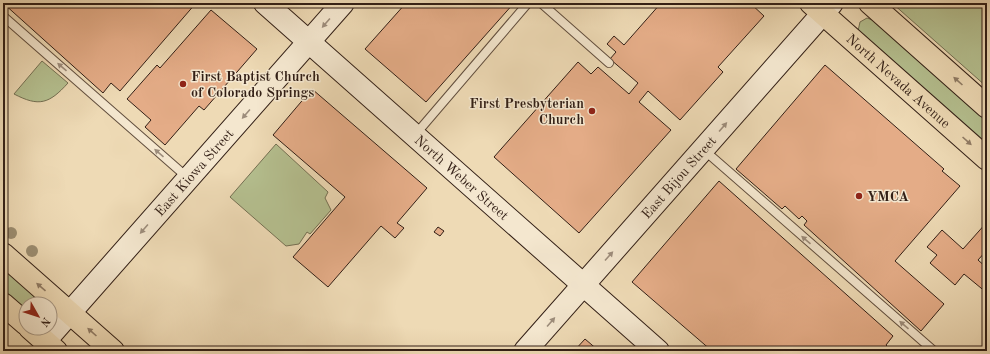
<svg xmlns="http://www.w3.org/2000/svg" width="990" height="354" viewBox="0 0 990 354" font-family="'Old Standard TT',serif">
<rect width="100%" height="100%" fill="#eedab5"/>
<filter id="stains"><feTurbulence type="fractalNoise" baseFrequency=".005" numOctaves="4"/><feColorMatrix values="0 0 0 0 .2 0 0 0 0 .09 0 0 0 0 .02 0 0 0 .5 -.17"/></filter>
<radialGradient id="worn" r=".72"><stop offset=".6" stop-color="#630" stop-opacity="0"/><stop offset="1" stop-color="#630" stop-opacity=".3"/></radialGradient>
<!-- green -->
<g fill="#b5c090" stroke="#747053">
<path d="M892,3H987V87Z"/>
<path d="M867,18L875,21L987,117V147L858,31L860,22Z"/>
<path d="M42,61L68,83C49,104 39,107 14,94Z"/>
<path d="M276,144L328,192L325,198L331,210L310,234L307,232L299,244L286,246L230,197Z"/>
<path d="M3,265L39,296L32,304H26V310L3,290Z"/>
</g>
<!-- building -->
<g fill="#e4ac87" stroke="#321f16">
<path d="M3,3H196L120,91L111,83L103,93Z"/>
<path d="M406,3H514L426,102L365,49Z"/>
<path d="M661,3H750L764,16L718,67L723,72L680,120L648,91L639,102L671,130L579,233L494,157L578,62L591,74L598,67L629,94L638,83L610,59L616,52L607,44L614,36L624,45Z"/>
<path d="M211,10L257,49L204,110L199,106L165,145L145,127L151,120L127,99L157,65L160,68Z"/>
<path d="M825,65L944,169L942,171L960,186L895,261L944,304L921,331L804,225L807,221L802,216L799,219L785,206L782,209L736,169Z"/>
<path d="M312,89L427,188L397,223L404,228L395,238L381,226L328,287L293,257L345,197L273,135Z"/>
<path d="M719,181L893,336L886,345L891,350L890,351H712L632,282Z"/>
<path d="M987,222V250L978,260L987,268V293L964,274L955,285L930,263L937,255L927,247L942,230L963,249Z"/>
<path d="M438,227L444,231L440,236L434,232Z"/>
<path d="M585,339L599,351H574Z"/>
</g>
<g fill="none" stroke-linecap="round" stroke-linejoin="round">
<!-- lane casing -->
<g stroke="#614e3e" stroke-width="10">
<g id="lane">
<path d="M541,3L609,63"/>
<path d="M3,16L188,178"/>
<path d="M415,135L528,3"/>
<path d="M704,150L934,351"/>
</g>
</g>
<!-- secondary casing -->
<g stroke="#321f16" stroke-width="24">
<g id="secondary">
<path id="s1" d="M265,3L658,351"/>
<path id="s2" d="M45,341L343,3"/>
<path id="s3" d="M525,351L832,3"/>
</g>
</g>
<!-- primary casing -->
<g stroke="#321f16" stroke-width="24">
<g id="primary">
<path id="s4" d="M811,3L987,159"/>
<path d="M870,3L987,107"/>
<path d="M3,254L113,351"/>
<path d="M3,304L26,324"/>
<path d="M30,328L56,351"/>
</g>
</g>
<!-- lane -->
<use href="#lane" stroke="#f4e7cf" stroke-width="8"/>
<!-- secondary -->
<use href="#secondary" stroke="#f4e7cf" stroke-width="22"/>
<!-- primary -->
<use href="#primary" stroke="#eedab5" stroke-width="22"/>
</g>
<!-- trees -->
<g fill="#9c8e72">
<circle cx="11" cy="233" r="6"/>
<circle cx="32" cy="251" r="6"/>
</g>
<!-- one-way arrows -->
<defs><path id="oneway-solid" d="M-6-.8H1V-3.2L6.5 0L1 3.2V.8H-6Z"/></defs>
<g fill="#9d8d7c">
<use href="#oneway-solid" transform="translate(326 23) rotate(131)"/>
<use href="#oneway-solid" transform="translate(62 67) rotate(-139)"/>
<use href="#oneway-solid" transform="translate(246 114) rotate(131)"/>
<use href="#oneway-solid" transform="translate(723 127) rotate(-49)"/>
<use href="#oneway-solid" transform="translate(159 153) rotate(-139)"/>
<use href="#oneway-solid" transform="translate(144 229) rotate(131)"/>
<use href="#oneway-solid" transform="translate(806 240) rotate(-139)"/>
<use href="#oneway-solid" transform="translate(609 256) rotate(-48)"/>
<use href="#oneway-solid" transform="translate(551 322) rotate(-49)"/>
<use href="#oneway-solid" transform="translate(904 325) rotate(-139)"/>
</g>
<g fill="#907c66">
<use href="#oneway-solid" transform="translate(958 81) rotate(-138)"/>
<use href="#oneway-solid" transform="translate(967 141) rotate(42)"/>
<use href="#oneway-solid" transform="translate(41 287) rotate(-139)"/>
<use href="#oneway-solid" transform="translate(92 332) rotate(-138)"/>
</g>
<!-- markers -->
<g fill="#8f2418" stroke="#f4e7cf" stroke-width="1.5">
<circle cx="183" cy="84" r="4"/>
<circle cx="592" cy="111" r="4"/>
<circle cx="859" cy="196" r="4"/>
</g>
<g text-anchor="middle" stroke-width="3" stroke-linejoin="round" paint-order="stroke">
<!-- poi labels -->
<g font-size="14" font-weight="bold" fill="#321f16" stroke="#f4e7cf" text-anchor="start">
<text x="191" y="81">First Baptist Church<tspan x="191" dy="16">of Colorado Springs</tspan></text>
<text x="584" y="108" text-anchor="end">First Presbyterian<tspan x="584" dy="16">Church</tspan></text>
<text x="867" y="201">YMCA</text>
</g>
<!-- street labels -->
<g font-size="14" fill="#321f16" stroke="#f4e7cf">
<text dy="5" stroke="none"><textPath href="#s4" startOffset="117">North Nevada Avenue</textPath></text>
<text dy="5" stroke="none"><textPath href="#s2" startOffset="225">East Kiowa Street</textPath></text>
<text dy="5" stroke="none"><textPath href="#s1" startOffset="263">North Weber Street</textPath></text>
<text dy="5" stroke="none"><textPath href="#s3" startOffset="232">East Bijou Street</textPath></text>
</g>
</g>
<!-- margin -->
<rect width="990" height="354" fill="none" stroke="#eedab5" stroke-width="16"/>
<rect x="4" y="4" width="982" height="346" fill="none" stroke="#321f16" stroke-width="2"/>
<rect x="8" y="8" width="974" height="338" fill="none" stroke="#321f16"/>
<!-- north arrow -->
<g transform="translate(38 316) rotate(129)"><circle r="19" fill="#f4e7cf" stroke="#a69785"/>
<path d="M0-3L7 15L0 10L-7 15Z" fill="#8f2418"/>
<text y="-6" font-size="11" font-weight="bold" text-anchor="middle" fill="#321f16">N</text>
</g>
<rect width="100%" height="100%" filter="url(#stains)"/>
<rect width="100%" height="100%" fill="url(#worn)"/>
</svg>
